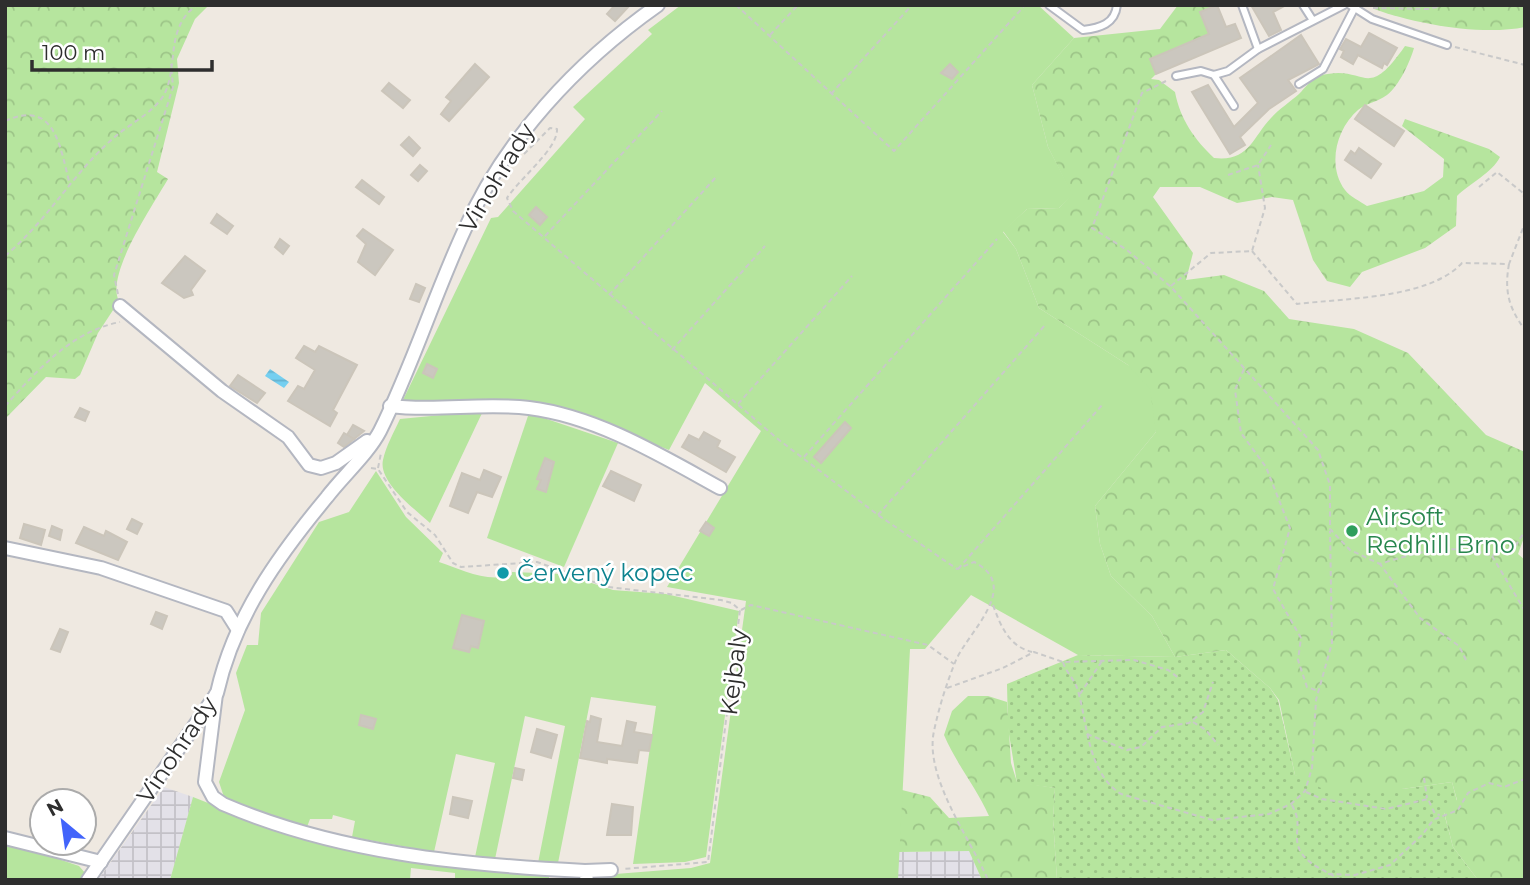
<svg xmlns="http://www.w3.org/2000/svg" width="1530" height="885" viewBox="0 0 1530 885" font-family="Montserrat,sans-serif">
<defs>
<pattern id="industrial-grid" width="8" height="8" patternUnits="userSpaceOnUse" patternTransform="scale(1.75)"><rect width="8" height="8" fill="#e3e1e8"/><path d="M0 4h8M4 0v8" fill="none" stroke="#c3c1c7"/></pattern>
<pattern id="grass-dots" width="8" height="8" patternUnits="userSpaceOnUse" patternTransform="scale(1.75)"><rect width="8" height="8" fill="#b6e59e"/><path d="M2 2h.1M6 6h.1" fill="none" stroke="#9dc588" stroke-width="1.8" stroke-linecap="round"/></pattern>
<pattern id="forest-crowns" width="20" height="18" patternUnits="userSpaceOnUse" patternTransform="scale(1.75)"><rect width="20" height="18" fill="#b6e59e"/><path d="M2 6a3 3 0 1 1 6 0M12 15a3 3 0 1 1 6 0" fill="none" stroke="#9dc588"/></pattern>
<pattern id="water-rules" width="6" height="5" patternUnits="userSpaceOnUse" patternTransform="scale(1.75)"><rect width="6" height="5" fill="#75cff0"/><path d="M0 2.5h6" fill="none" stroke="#66b2ce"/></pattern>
</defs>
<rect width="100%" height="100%" fill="#efe9e1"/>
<!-- industrial -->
<g fill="url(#industrial-grid)">
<path d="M164,787L193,797L170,880H98Z"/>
<path d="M969,851L982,880H898V852Z"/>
</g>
<!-- grass -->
<path fill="url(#grass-dots)" d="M1226,650L1270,688L1278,700L1295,775L1402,789L1452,782L1457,801L1444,813L1453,847L1478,880H1057L1053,819L1055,788L1017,783L1008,728L1007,684L1078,655L1175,657Z"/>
<!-- forest -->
<g fill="url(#forest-crowns)">
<path d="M5,5H209L195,19L177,59L179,83L157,172L168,179C153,205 105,275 119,301L98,333L80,375L75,379L46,377L5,419Z"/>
<path d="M1178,5H1216L1200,12L1209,34L1150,59L1156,74L1151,79L1159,80L1175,92C1180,119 1195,140 1214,158C1249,162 1252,138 1271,118C1279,109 1290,102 1299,94C1305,88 1311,79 1319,76C1367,62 1364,105 1405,46L1414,48C1410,62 1399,86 1387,95C1378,102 1366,103 1358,110C1336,129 1327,166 1345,190C1350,197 1360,201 1367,206L1424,191L1443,177L1444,159L1402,126L1405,119L1489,149L1500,157C1492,173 1470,183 1457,196L1456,226L1425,248L1362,272L1350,287L1327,281L1313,260L1293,200L1272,197L1237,203L1200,187H1160L1153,197L1193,253L1186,280L1224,275L1264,291L1289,319L1354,329L1408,353L1486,435L1525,452V535L1518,554L1525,560V880H1478L1453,847L1444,812L1457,800L1452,782L1402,789L1325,790L1295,775L1279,700L1270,688L1226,650L1175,657L1152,616L1111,576L1100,544L1095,506L1156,432L1128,365L1039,308L1016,249L1003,231L1027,209L1059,208L1072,195L1048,147L1032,85L1074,38L1160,29Z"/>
<path d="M1372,5H1525V27C1482,36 1415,24 1374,9Z"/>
<path d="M968,696H988L1007,702L1011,763L1017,782L1055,788L1053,820L1057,880H982L969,851L898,852L902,790L930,797L949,818L989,816C976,787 957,765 944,735L952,711Z"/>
</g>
<!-- garden -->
<g fill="#b6e59e">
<path d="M681,5H1038L1074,38L1032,85L1048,147L1073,195L1059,208L1027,209L1003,232L1016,249L1039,308L1128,365L1150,389L1156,432L1095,506L1100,544L1111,576L1152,616L1175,657L1078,655L971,595L925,649H910L898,880H603V875L691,868L710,863L746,601L667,587L761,431L705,383L669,450L547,403L403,400L491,218L498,217L585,119L573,107L652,34L648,30Z"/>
<path d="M483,411L430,523C415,509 378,482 383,460C386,446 394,432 400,419Z"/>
<path d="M529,413L618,443L564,567L487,538Z"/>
<path d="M376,471L406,517L443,553L439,562C461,569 485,583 512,575V572L564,574L613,590L666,594L739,611L706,857L685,862L633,864L656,706L591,697L558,863H538L565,726L525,716L495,859L475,857L495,763L456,754L434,852L352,837L355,821L333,815L332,819H310L307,827L286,823L224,797L219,782L245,710L236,673L247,645H258L261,613L319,522L349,512Z"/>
<path d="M193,797L294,837L332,847L549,874V880H455V873L411,868L410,880H170Z"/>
<path d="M5,841L79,866L86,874L82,880H5Z"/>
</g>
<!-- water -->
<path fill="url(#water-rules)" d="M270,369L289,382L284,388L265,376Z"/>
<!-- building -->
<g fill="#cbc7bf" stroke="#cbc5ba" stroke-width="2">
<path d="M615,5H630L615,21L607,14Z"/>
<path d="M1217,5L1226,27L1235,24L1241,38L1156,74L1150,59L1209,34L1200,12Z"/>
<path d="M1251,5H1286L1273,12L1281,30L1269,36Z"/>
<path d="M1369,33L1397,48L1387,65L1384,63L1382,68L1358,55L1353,64L1341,57L1344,51L1340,49L1346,39L1361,47Z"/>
<path d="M1301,35L1319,64L1288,80L1296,91L1269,109L1240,137L1245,145L1230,154L1192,92L1208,85L1234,127L1258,103L1240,78Z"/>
<path d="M475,64L489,77L449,121L441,114L451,101L446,97Z"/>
<path d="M950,64L958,72L952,79L941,73Z"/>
<path d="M389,83L410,100L403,108L382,91Z"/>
<path d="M1365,105L1404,131L1394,146L1355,119Z"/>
<path d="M409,137L420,148L413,156L401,145Z"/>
<path d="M1359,148L1381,164L1371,178L1345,160L1351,151L1355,154Z"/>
<path d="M420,165L427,171L418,181L411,175Z"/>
<path d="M362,180L384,197L379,204L356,187Z"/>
<path d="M536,207L547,217L540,225L529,215Z"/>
<path d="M217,214L233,226L227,234L211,223Z"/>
<path d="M363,229L393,250L375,275L358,262L366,244L357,236Z"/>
<path d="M280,239L289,246L283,254L275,247Z"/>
<path d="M185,256L205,271L191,290L193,295L184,298L162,283Z"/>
<path d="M416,284L425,288L419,302L410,299Z"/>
<path d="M304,346L315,352L319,346L357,365L333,410L337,413L330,426L288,401L298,386L304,389L315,370L296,358Z"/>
<path d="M427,364L437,369L433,378L423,373Z"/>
<path d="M238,375L265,393L257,403L230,386Z"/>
<path d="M80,408L89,412L85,421L75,417Z"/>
<path d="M845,422L851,428L821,463L814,457Z"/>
<path d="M353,425L364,431L354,439L347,435Z"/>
<path d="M704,432L720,441L717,447L735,457L726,472L682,447L689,435L699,440Z"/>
<path d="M344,433L354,439L344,447L338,443Z"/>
<path d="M545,458L554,462L546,492L537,489L541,480L537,479Z"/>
<path d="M484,470L501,477L492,497L477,492L468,513L450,506L462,473L480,480Z"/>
<path d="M611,471L641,485L634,501L603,486Z"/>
<path d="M132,519L142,524L137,534L127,529Z"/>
<path d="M706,522L714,528L709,536L700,531Z"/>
<path d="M24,524L45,530L41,545L20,538Z"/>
<path d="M52,526L62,530L60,540L49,536Z"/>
<path d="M84,527L104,536L106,531L127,542L118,560L76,543Z"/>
<path d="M156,612L167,616L162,629L151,624Z"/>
<path d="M462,615L484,621L478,648L471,646L469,652L453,648Z"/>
<path d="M60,629L68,632L60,652L51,649Z"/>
<path d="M361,715L376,719L373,729L359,725Z"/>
<path d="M591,716L601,719L597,742L622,746L627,721L636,723L634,732L652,735L649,751L639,750L637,763L607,759V763L580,758L587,721L590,722Z"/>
<path d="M537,729L557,735L551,758L531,752Z"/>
<path d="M515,768L524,770L522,780L513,778Z"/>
<path d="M453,797L472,801L468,818L450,814Z"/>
<path d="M612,804L633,807L631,835H607Z"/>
</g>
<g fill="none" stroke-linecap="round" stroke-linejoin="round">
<!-- lane casing -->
<g stroke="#b4b7c1" stroke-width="10">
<g id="lane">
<path d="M1049,5L1083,30C1100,28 1115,24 1117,5"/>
<path d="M1242,5L1258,49"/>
<path d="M1303,5L1312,19"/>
<path d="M1350,5L1372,19L1447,45"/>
<path d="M1214,75L1234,106"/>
<path d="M1176,76L1201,71L1214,75L1228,71L1258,49L1344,5"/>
<path d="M1299,84L1323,69L1354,9"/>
</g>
</g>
<!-- street casing -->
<g stroke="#b4b7c1" stroke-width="16">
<g id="street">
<path d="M120,306L222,391L288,437L309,465L321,468L336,463L367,441"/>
<path d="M390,406C436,412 483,402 529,408C596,416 662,456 720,488"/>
<path d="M5,548L101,568L226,611L238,630"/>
<path d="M216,694L205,782L213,797L223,804C337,853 461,865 585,871L587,880"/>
<path d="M5,838L101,862"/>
<path d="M585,871L611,870"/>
<path d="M88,880L217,693C234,617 278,556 327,497C343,476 368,454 380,431C412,367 434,296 464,231C504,140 577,62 658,5"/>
</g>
</g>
<!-- path -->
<g stroke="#c9c9c9" stroke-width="2" stroke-dasharray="5 3.5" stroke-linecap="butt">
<path d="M736,5L894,151L1025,5"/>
<path d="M1373,8L1428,9L1446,5"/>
<path d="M770,35L798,5"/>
<path d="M1455,47L1525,65"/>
<path d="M1166,81L1142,93L1092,228L1127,250L1171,287L1318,450L1330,485V529L1350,550L1380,564"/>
<path d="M831,94L912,5"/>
<path d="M5,121C56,98 60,148 70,185"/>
<path d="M524,154L550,128L557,129C558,149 519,179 507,198L513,211L779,440L878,515L957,569L974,562C1022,586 969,631 956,660C947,682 939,707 934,731C924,777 970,838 988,880"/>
<path d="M1228,175L1258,165L1271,145"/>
<path d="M1479,187L1497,172L1523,193L1525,201"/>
<path d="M545,236L662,111"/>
<path d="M1252,251L1297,304C1345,298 1429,299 1462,263L1509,264L1525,223"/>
<path d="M5,256C50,218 74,171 117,135C134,121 160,109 167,88C177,60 167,26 197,5"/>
<path d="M1509,264C1504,292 1509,308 1525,330"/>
<path d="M1171,286L1211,253L1252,251L1265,208L1258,165"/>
<path d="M118,294L114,275L173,87L171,64"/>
<path d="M609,295L717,176"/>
<path d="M672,350L765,246"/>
<path d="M1244,369L1235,390L1241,433L1266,467L1290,528L1273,589L1301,638L1298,660L1307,687L1318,691"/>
<path d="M738,404L852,276"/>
<path d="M5,406C38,370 70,332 120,322"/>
<path d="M804,457L997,239"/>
<path d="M371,468L378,469L407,512L435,535L453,563L461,567L537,562L608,587L721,600L732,603L740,610L708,862L623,869"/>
<path d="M378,468L381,453"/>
<path d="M878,515L1046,324"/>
<path d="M1492,556L1525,611"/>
<path d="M958,569L1103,404"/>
<path d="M993,605C1001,627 1009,646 1032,652"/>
<path d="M741,610L751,605L928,645L954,664"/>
<path d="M1466,660L1459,646L1420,618L1380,564C1417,552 1454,542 1492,556L1502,549L1514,548L1525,531"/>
<path d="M1063,662C1066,673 1075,679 1078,691C1088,725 1087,772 1121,794L1212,820L1269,814L1291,804L1305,791L1312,768L1316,700L1332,643L1330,531"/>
<path d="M947,688L1003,668L1034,652L1063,662L1134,660L1168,670L1180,679"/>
<path d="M1080,694L1102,661"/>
<path d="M1193,722L1206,730L1218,745"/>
<path d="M1087,734L1127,750L1141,747L1162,727L1189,723L1203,712L1213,682"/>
<path d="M1424,778L1427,798"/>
<path d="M1306,792L1322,799L1386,809L1428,799L1435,814L1440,815"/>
<path d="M1292,805C1300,821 1297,822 1297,838C1297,862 1325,870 1341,880"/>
<path d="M1328,874L1355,875L1390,865L1423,834L1433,820L1458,810L1468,793L1489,783L1504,787L1525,779"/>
</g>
<!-- lane -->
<use href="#lane" stroke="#fff" stroke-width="6"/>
<!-- street -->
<use href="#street" stroke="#fff" stroke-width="12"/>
</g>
<!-- markers -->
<circle fill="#2e9e5b" stroke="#fff" stroke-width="2.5" cx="1352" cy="531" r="7"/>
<circle fill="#0f9aa8" stroke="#fff" stroke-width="2.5" cx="503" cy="573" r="7"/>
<g text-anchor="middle" stroke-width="5" stroke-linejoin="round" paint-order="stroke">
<!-- street labels -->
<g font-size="24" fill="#2e2e2e" stroke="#fff">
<text transform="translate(497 178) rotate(-59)" y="8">Vinohrady</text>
<text transform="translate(734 672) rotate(-83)" y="8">Kejbaly</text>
<text transform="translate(177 750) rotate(-56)" y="8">Vinohrady</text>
</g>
<!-- leisure labels -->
<g font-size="24" fill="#27864d" stroke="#fff" text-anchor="start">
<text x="1366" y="525">Airsoft<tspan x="1366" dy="28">Redhill Brno</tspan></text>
</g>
<!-- culture labels -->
<g font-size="24" fill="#0d838f" stroke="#fff" text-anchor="start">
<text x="517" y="581">Červený kopec</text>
</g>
</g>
<!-- border -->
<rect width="1530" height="885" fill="none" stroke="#2e2e2e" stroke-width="14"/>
<!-- north arrow -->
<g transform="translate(63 822) rotate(331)"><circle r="33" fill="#ffffff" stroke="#ababab" stroke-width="2"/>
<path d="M0-5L12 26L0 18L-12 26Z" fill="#4264fb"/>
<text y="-10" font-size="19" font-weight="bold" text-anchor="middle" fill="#2e2e2e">N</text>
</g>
<!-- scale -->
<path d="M32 60v10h180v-10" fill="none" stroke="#2e2e2e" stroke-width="3.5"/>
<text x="42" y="60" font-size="21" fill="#2e2e2e" stroke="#ffffff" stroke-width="5" paint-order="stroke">100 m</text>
</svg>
